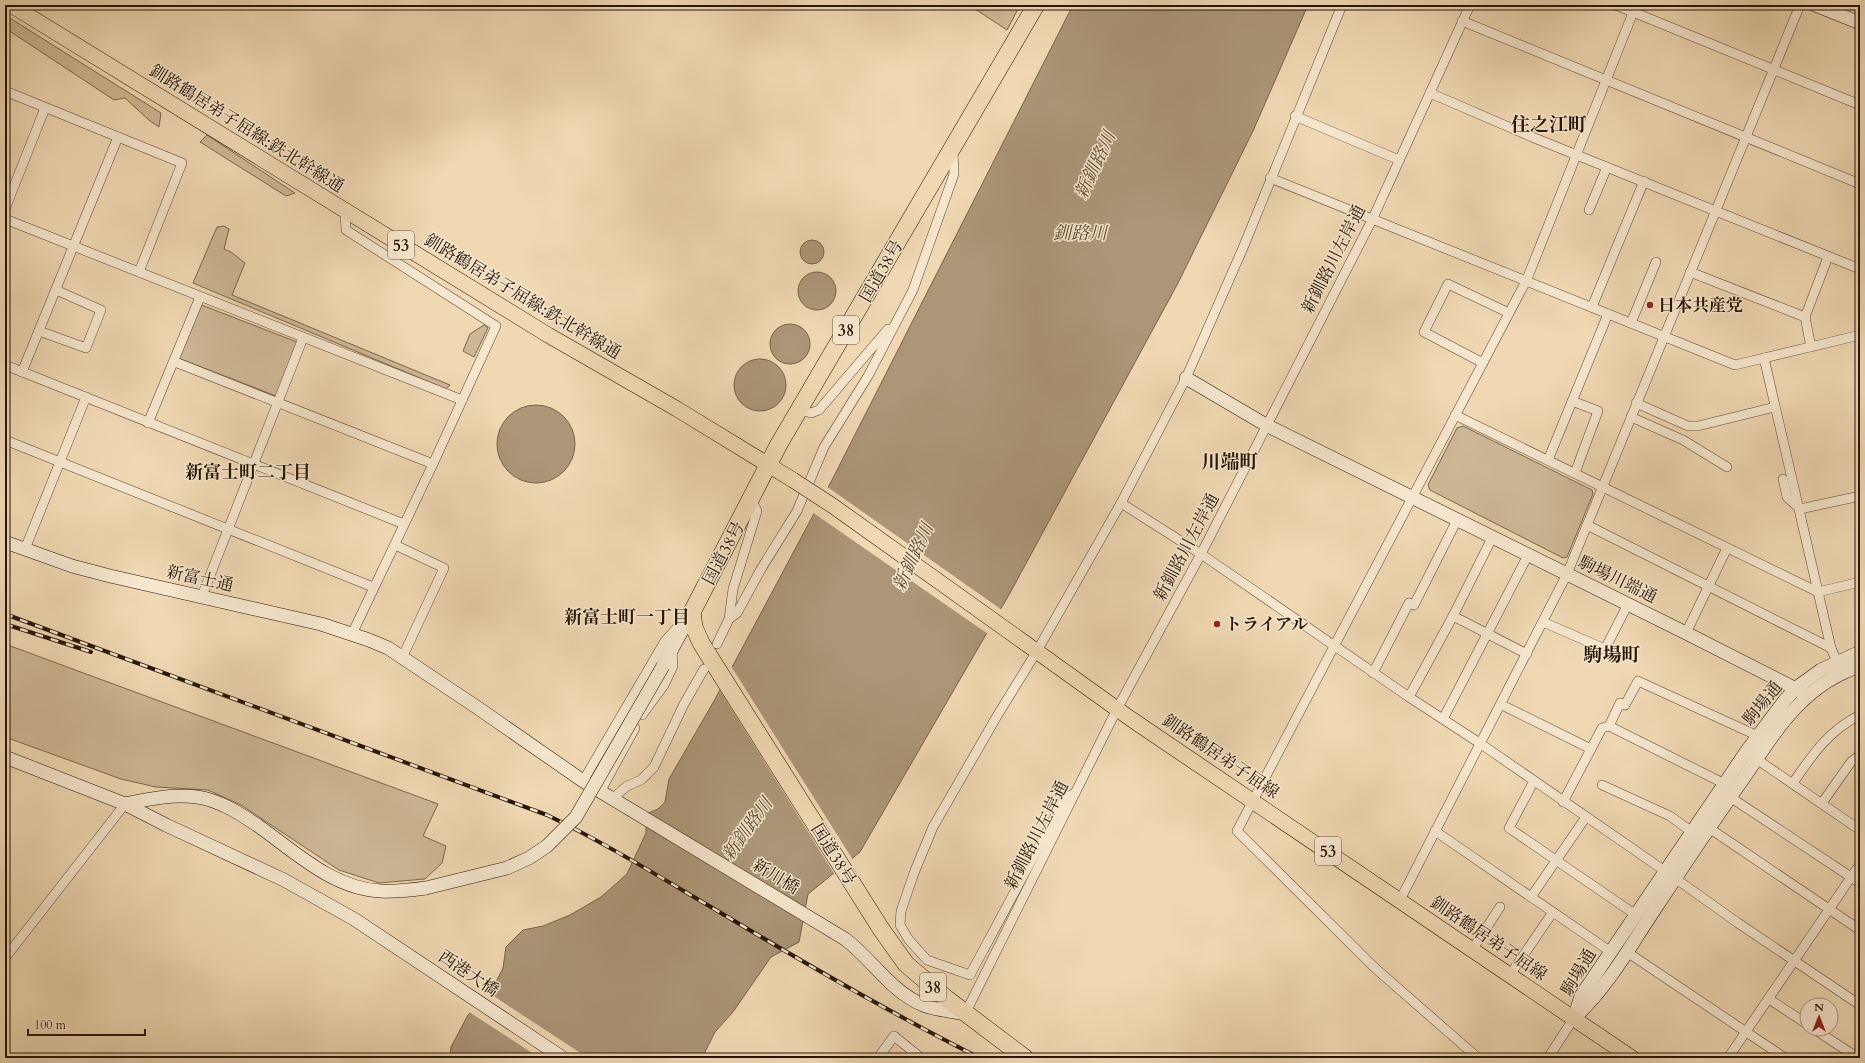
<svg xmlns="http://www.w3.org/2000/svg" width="1865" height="1063" viewBox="0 0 1865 1063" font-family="Cardo,'Noto Serif JP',serif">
<rect width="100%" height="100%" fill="#efd8b2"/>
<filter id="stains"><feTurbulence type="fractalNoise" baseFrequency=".005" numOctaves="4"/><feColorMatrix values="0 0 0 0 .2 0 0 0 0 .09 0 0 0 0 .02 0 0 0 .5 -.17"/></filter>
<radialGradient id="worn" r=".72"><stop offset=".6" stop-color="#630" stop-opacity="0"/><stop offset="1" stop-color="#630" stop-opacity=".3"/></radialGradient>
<!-- green -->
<g fill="#cdb795" stroke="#7a664d">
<path d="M969,5H1020L1007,30Z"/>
<path d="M5,15L161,113L159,127L150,121L125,98L114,100L5,28Z"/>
<path d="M207,135L295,193L286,196L200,142Z"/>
<path d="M224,226L229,229L224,249L231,252L245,263L232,295L450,385L446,389L193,283L217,227Z"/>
<path d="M199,304L297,342L276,396L178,358Z"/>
<path d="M484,325L488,328L474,357L463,351L470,334Z"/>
<path d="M1463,426L1592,490L1593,494L1567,557L1563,558L1430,490L1428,485L1457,428Z"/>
<path d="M5,644L438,804L423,836L446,846L442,863L425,879L379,883L339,870L241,805L208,790L156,787L121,779L5,737Z"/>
</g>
<!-- water -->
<g fill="#ab9677" stroke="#766249">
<path d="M1073,5H1308L1253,131L1178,283L1010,593L860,852L808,894L799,942L771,957L733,1012L715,1032L702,1058H450L451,1047L468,1015L488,998L503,968L506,947L523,930L543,926L570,915L601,897L627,874L646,833V814L658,809L665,802L669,779L714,701L833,478Z"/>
<circle cx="812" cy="252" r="12"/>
<circle cx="817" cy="291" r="19"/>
<circle cx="790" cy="344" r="20"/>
<circle cx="760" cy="385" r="26"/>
<circle cx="536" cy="444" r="39"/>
</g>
<!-- pier -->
<g fill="#efd8b2">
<path d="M826,486L1002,610L988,634L812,512Z"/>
<path d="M731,666L853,860L835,875L719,689Z"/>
<path d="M489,993L588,1058H540L469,1012L486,997Z"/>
</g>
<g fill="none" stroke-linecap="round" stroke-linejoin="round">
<!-- street casing -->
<g stroke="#594630" stroke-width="10">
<g id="street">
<path d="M1616,5L1860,105"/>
<path d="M1462,21L1860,184"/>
<path d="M5,91L182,163L139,272"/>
<path d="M1430,93L1532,137L1860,269"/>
<path d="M1295,116L1399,160"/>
<path d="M1270,178L1735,365L1860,335"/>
<path d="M5,209L45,108"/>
<path d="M1589,210L1607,167"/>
<path d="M345,211L346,230L496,326L433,464L352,634"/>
<path d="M5,219L462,400"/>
<path d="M1690,272L1805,317L1811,347"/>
<path d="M1592,307L1644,181"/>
<path d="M1805,317L1828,257"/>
<path d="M1631,323L1656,262"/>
<path d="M39,331L86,348L101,310L56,290"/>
<path d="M1764,358L1831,648L1837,662"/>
<path d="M175,362L433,464"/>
<path d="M1483,363L1424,332L1448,284L1509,313"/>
<path d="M5,365L404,524"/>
<path d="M22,372L118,137"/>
<path d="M1572,401L1598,411L1575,473"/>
<path d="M1636,403L1688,426H1698L1775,407"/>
<path d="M799,410L811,413L819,410L888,329"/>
<path d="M1455,415L1818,592L1860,582"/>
<path d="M1631,417L1683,440L1727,467"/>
<path d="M148,423L200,297"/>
<path d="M5,440L373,587"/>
<path d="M1548,460L1608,314"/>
<path d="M1783,479L1787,497L1800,509L1860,496"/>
<path d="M1121,503L1201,554L1409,697L1481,744L1665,871L1738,923L1860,1005"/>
<path d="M1587,525L1831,648"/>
<path d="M395,545L444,568L402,658"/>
<path d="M25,549L86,397"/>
<path d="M202,596L303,338"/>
<path d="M1453,616L1527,654"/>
<path d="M729,619L737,613L761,569L797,511L824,447L868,376L913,290L954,174L953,153"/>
<path d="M1543,622L1605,649L1628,604"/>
<path d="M1686,633L1727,548"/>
<path d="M717,644L729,619L733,589L757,511L751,499"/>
<path d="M1373,673L1409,603L1414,605L1457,520"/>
<path d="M1409,697L1453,616L1492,538"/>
<path d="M1502,705L1591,749"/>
<path d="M642,715L664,685L673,666L672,651"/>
<path d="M1443,719L1528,555"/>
<path d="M1752,756L1860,830"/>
<path d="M583,781L665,641L683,621"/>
<path d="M1534,781L1509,828L1636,915"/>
<path d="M1793,783C1813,754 1828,731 1860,715"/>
<path d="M1725,784L1609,726L1620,703L1625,705L1638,681L1758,736"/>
<path d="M1602,785L1670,816L1692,832"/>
<path d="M600,792L635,728"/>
<path d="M1075,793L1065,798L970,975L927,960L909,940L900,925L901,911L914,873L933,827L997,716L1037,651L1121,503L1186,378L1243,248L1342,5"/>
<path d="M1730,797L1860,883"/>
<path d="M612,799L627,786L641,780L654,767L684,704L704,669"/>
<path d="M1563,802L1602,728L1609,726"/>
<path d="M1822,803L1851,762L1860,755"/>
<path d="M1709,828L1860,930"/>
<path d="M1435,831L1611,952"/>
<path d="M1531,897L1586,817"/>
<path d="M1400,900L1567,574L1800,5"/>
<path d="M1472,950L1500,907"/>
<path d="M1627,952L1785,1058"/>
<path d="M5,958L125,804"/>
<path d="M1510,975L1553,912"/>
<path d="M1769,999L1807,1024"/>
<path d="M965,1014L1117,709L1201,554L1373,218L1470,5"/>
<path d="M1814,1029L1858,1058"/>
<path d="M878,1058L894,1036L921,1058"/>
<path d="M1478,1058L1375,968L1237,831L1527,279L1636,5"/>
<path d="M1548,1058L1574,1018"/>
<path d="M1728,1058L1860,864"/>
</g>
</g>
<!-- secondary casing -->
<g stroke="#271505" stroke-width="14">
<g id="secondary">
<path d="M1815,5L1860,23"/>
<path d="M1186,378L1266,425L1686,633L1808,695"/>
<path d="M5,542L72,566L110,576L321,624L369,640L388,648L478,708L583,781L845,939C873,960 890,991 923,1005C935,1010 952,1011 965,1014"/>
<path d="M663,666L692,612"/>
<path d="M5,757L125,804L166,825L284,880L354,919L563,1058"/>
<path d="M125,804C149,799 172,794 197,797C219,800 239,813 257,825C294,851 333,889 381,891C396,892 411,890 426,888"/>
<path d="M1575,1017C1607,988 1629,948 1653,912C1682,868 1712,823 1743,779C1776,731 1802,685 1860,666"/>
<path d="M1574,1018L1581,996L1746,752L1785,700L1796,688L1821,670L1860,652"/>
</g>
</g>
<!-- primary casing -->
<g stroke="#271505" stroke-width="16">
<g id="primary">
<path d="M11,5L548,335L677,409L793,480"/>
<path d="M1025,643L1131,719L1632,1058"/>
</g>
</g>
<!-- highway casing -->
<g stroke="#271505" stroke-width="18">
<path id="highway" d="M1025,1058L947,999L906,964L881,929L701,643L694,627L692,612L779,444L1036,5"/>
</g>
<!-- street -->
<use href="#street" stroke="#f5e6cd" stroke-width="9"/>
<!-- secondary -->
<use href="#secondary" stroke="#f5e6cd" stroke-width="13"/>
<!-- primary -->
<use href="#primary" stroke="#efd8b2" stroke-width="15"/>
<!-- highway -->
<use href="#highway" stroke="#efd8b2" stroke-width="17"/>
<!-- rail casing -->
<g stroke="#271505" stroke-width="4">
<g id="rail">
<path d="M5,614L547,815C607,844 663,879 721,913C806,964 892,1014 980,1058"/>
<path d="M5,624L91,652"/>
</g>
</g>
<!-- rail -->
<use href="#rail" stroke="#f5e6cd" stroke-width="2.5" stroke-dasharray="8" stroke-linecap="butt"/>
<!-- secondary-bridge casing -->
<g stroke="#271505" stroke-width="14" stroke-linecap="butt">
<path id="secondary-bridge" d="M426,888L507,868L529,858L547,846L576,817L663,666"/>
</g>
<!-- primary-bridge casing -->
<g stroke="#271505" stroke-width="16" stroke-linecap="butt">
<path id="primary-bridge" d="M793,480L833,506L1025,643"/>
</g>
<!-- secondary-bridge -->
<use href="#secondary-bridge" stroke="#f5e6cd" stroke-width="13"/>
<!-- primary-bridge -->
<use href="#primary-bridge" stroke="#efd8b2" stroke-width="15"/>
</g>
<!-- markers -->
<g fill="#8f2418" stroke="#f5e6cd" stroke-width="1.5">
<circle cx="1650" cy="305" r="4"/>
<circle cx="1217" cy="624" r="4"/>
</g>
<g text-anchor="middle" stroke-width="3" stroke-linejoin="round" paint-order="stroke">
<!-- shield labels -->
<g fill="#f5e6cd" stroke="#655441" stroke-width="1">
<rect x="388" y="231" width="26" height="28" rx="3"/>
<rect x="833" y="316" width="26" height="28" rx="3"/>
<rect x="1315" y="837" width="26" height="28" rx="3"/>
<rect x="920" y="973" width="26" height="28" rx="3"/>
</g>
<g font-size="16" font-weight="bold" fill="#271505">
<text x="401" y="251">53</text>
<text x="846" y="336">38</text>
<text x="1328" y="857">53</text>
<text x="933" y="993">38</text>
</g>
<!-- street labels -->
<g font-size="17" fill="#271505" stroke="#f5e6cd">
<text transform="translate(247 128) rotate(32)" y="6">釧路鶴居弟子屈線:鉄北幹線通</text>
<text transform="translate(1333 259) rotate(-63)" y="6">新釧路川左岸通</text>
<text transform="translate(881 271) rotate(-60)" y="6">国道38号</text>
<text transform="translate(523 296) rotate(31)" y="6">釧路鶴居弟子屈線:鉄北幹線通</text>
<text transform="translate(1186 547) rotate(-62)" y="6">新釧路川左岸通</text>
<text transform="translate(723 553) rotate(-62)" y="6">国道38号</text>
<text transform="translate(200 578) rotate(12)" y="6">新富士通</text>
<text transform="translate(1618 579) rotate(26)" y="6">駒場川端通</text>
<text transform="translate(1762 703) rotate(-51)" y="6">駒場通</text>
<text transform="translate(1221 756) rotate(34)" y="6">釧路鶴居弟子屈線</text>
<text transform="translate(1036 835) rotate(-63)" y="6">新釧路川左岸通</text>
<text transform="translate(834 854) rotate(58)" y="6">国道38号</text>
<text transform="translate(776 876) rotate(31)" y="6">新川橋</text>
<text transform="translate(1489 938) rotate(34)" y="6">釧路鶴居弟子屈線</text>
<text transform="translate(1578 972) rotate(-59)" y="6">駒場通</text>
<text transform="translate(469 973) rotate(34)" y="6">西港大橋</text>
</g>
<!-- poi labels -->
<g font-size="17" font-weight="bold" fill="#271505" stroke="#f5e6cd" text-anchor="start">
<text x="1658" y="311">日本共産党</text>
<text x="1225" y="630">トライアル</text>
</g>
<!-- water labels -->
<g font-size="18" font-style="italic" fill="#5c4933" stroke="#f5e6cd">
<text transform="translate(1095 165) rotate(-65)" y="6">新釧路川</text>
<text x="1080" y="239">釧路川</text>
<text transform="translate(913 557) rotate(-65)" y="6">新釧路川</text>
<text transform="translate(747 829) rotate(-54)" y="6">新釧路川</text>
</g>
<!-- neighbourhood labels -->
<g font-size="18" font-weight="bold" fill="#271505" stroke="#f5e6cd">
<text x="248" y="478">新富士町二丁目</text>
<text x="627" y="623">新富士町一丁目</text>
</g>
<!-- quarter labels -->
<g font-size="19" font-weight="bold" fill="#271505" stroke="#f5e6cd">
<text x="1549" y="131">住之江町</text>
<text x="1230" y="468">川端町</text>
<text x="1612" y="661">駒場町</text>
</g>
</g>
<!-- margin -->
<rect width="1865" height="1063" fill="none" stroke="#efd8b2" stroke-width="20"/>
<rect x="6" y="6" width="1853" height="1051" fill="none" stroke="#271505" stroke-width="2"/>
<rect x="10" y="10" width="1845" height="1043" fill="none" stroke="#271505"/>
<!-- north arrow -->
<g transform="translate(1819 1017)"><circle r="19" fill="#f5e6cd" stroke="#a3927d"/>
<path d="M0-3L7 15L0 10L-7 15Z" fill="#8f2418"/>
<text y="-6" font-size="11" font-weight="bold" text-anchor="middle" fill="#271505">N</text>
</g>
<!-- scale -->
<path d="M28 1029v6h117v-6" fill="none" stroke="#271505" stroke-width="2"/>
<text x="34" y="1029" font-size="12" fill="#271505" stroke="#f5e6cd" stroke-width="3" paint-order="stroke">100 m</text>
<rect width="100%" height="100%" filter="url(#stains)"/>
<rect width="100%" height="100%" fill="url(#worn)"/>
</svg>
